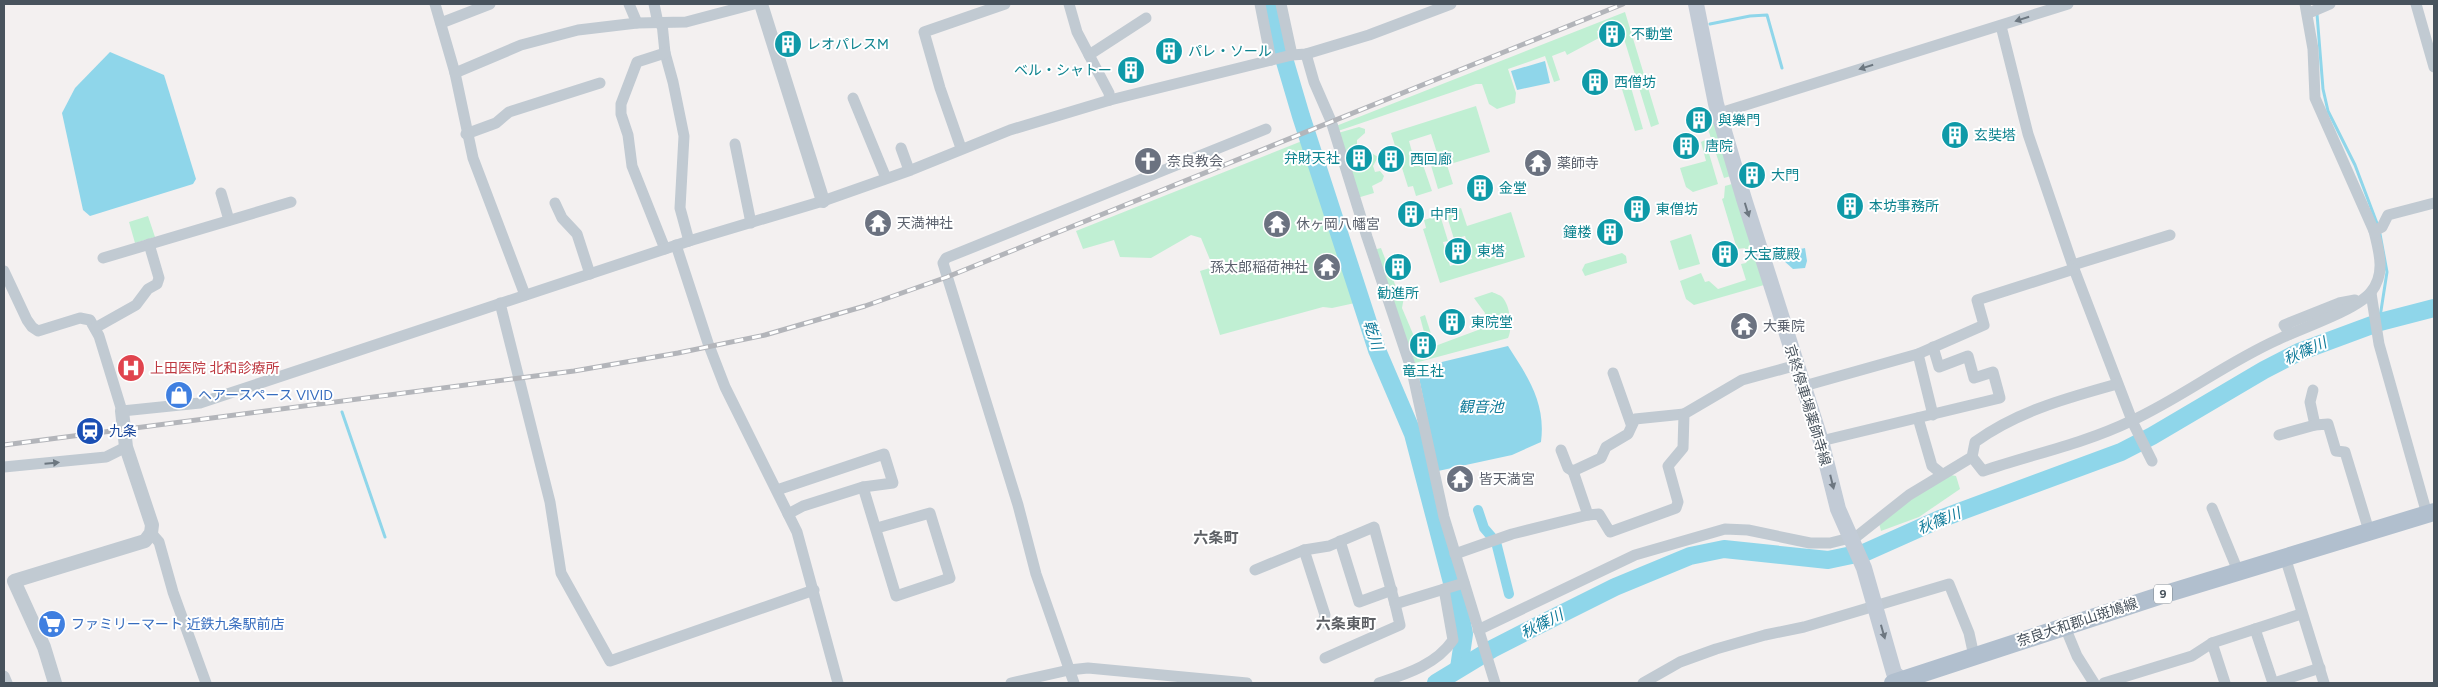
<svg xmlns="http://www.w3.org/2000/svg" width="2438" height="687" viewBox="0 0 2438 687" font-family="Figtree,'Noto Sans JP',sans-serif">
<rect width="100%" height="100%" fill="#f3f0f0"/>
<!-- green -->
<g fill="#c0efd3">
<path d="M1625,12L1659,124L1651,127L1625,42L1617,24L1597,31L1599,38L1567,55L1565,51L1552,56L1560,80L1554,82L1545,56L1508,69L1516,93L1515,103L1497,109L1489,104L1482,84H1476L1338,131L1336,126Z"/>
<path d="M1630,84L1643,129L1635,131L1621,86Z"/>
<path d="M1476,106L1490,152L1447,165L1453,184L1438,189L1430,162L1439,159L1431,134L1409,141L1416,166L1423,165L1432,191L1416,196L1413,186L1408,187L1391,133Z"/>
<path d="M1715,120L1731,176L1724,178L1706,123Z"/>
<path d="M1359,127L1365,129V133L1357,140V144L1361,147H1367L1368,151L1378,157L1373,166L1375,172L1380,171L1384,176L1382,181L1372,186L1374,193L1357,198L1338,133Z"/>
<path d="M1705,140L1718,184L1693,192L1686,187L1680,168L1706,161L1701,142Z"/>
<path d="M1302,141L1355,303L1332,308L1323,307L1220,335L1200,271L1213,267L1201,238L1191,235L1151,258L1120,257L1114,240L1083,249L1076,231Z"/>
<path d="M1732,184L1764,285L1694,305L1686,299L1680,281L1701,273L1705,282L1709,281L1718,289L1746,280L1741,264L1746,263L1748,259L1745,248L1737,249L1722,199L1724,198L1725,186Z"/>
<path d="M1461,208L1467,226L1511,212L1525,257L1440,283L1423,229L1426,228L1424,220L1440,215L1448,241L1443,242L1450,266L1472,259L1465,236L1454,239L1446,213Z"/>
<path d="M148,216L155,237L135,243L129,222Z"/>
<path d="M1691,234L1700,264L1679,270L1670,241Z"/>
<path d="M1381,248L1396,287L1403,292L1404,297L1402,308L1416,341L1409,346L1373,250Z"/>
<path d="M1622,253L1626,256L1627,263L1585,276L1582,270L1585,264Z"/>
<path d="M1492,292C1496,294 1501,295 1503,298C1510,306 1513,329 1508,338L1415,363L1412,356L1419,352L1478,330L1483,322L1485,313L1474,298Z"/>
<path d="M1425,315L1431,334L1425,336L1420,317Z"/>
<path d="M1951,475L1956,476L1960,489L1919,517L1881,531L1879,523L1912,498Z"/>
</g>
<!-- water -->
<g fill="#8fd6ea">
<path d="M110,52L164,75L196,179L193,184L90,216L83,210L62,113L75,88Z"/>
<path d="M1545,61L1550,83L1517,90L1511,71Z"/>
<path d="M1805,248L1807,261L1805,268L1793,269L1783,260L1782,253Z"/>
<path d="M1508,346C1528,377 1546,403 1541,442L1512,455L1438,471L1417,368Z"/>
</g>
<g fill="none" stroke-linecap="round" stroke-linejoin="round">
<!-- stream -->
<g stroke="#8fd6ea" stroke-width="3">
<path d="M2317,14L2323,89L2328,111L2355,165L2378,226"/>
<path d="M1710,24L1750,16L1767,15L1782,68"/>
<path d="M2380,317L2387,272L2380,234"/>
<path d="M342,412L385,537"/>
</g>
<!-- canal -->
<path stroke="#8fd6ea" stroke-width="10" d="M1478,510L1484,528L1496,542L1509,594"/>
<!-- river -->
<g stroke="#8fd6ea" stroke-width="18">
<path d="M1268,4L1301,116L1377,350L1413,434L1460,613L1464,634L1459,668"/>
<path d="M1436,683L1492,649L1529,630L1615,587L1690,556L1724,549L1828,560L1866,552L1940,519L2121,452L2152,436L2264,370L2299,352L2380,322L2434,308"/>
</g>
<!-- minor -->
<g stroke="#c1cad2" stroke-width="11">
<path d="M435,4L455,73L473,158L525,295"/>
<path d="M629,4L637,23"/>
<path d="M654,4L658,23"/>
<path d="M1069,4L1077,32L1109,93L1110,100"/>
<path d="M1260,4L1271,60"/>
<path d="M1281,4L1292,55"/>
<path d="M2416,4L2434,67"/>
<path d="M2309,13L2330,4"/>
<path d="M441,23L490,4"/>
<path d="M662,23L665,53L673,82L684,136L680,208L689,241"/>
<path d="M2001,26L2028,134L2074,269L2133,423L2152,461"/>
<path d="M1306,54L1314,82L1331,121L1367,237L1412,371L1444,517L1495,683"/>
<path d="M1089,55L1146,18"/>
<path d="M455,73L521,45L578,30L637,23L686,22L754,4"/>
<path d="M853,98L886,178"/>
<path d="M1720,113L2068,4"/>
<path d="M466,134L496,123L509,112L600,83"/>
<path d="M735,144L751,223"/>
<path d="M901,148L909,170"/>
<path d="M961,148L940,88L924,32L1005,4"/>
<path d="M221,193L229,220"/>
<path d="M555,203L562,218L577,234L590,274"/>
<path d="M2374,231L2382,227L2388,215L2434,203"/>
<path d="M676,245L708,343L725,387L797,532L838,683"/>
<path d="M665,249L632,166L628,135L621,114V104L637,62L665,53"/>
<path d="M103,258L291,202"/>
<path d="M2073,265L2170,235"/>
<path d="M4,271L27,320L32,327L38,331L80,318L90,320L99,336L122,411L200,403L689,241L823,201L911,170L1010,130L1110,100L1292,55L1306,54L1369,35L1451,4"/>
<path d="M2371,293L2379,344L2427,514"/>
<path d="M500,303L550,502L561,573L610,661L814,590"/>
<path d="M95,328L136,305L148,289L157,284L159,278L149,244"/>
<path d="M2290,334L2284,325L2339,303L2355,300"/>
<path d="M1918,354L1933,415"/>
<path d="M1613,373L1631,424"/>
<path d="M1804,386L1918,354L1984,325L1977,300L2074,269"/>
<path d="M2313,390L2310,402L2315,425"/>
<path d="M1918,418L1932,466L1942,474"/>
<path d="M2279,435L2315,425L2328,424L2336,451L2345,452L2369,531"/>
<path d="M1821,441L2000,398L1993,372L1974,378L1968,356L1939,367L1933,347"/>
<path d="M1561,450L1568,468L1573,471"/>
<path d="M1972,457L1983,471C2033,454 2083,444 2131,421C2181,398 2226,363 2277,340C2299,329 2357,310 2371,292C2386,273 2379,252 2374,231L2315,98L2313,49L2305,4"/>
<path d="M4,467L106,457L126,447"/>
<path d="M777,490L884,454L893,483L863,487"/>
<path d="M2212,508L2238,571"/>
<path d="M788,514L803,506L863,487L896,596L950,578L930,513L877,528"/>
<path d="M1588,515L1573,471L1601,458L1606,447L1628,434L1635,419L1684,414"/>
<path d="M151,533L159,542L173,592L206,683"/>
<path d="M1340,541L1359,602L1392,590"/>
<path d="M1304,550L1325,615L1323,623"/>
<path d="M1455,554L1512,534L1588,515L1599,514L1610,532L1676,508L1678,502L1668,466L1683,448L1684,414L1742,380L1797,365"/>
<path d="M2285,557L2324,683"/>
<path d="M1255,570L1304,550L1329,546L1374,527L1395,604"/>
<path d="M2065,627L2077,656L2094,683"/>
<path d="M2255,629L2273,683"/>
<path d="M1478,630L1635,555L1725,529L1748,530L1810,543H1830L1850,538L1851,541L1909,495L1972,457L1975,442C2018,411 2067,398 2117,384"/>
<path d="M2212,643L2225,683"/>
<path d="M1325,658L1400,625L1395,604L1464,583"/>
<path d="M4,676L7,683"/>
<path d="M1011,683L1069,670L1088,668L1247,683"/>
<path d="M1074,683L1036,574L1018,505L943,263L946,258L1266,129"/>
<path d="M1379,683C1406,674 1436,665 1453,640L1444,589"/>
<path d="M1643,683L1680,662L1716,649L1765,635L1804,627L1949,584L1969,633L1974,656"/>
<path d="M2104,683L2192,656L2212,643L2301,614"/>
<path d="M2274,683L2320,668"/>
</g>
<!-- tertiary -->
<g stroke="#c1cad2" stroke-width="14">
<path d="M761,4L823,201"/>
<path d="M55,683L44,647L14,581L145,541L151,533L152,525L126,447L122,411"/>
</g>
<!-- secondary -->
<path stroke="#c2cbd6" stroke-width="16" d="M1696,4L1716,104L1744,199L1821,441L1838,509L1864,568L1894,673L1905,683"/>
<!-- primary -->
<path stroke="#b1bfce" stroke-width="18" d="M1893,683L2159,596L2434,512"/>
<!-- rail casing -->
<g stroke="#b3b5ba" stroke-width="5">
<path id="rail" d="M4,445L574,371L678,353L765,335L865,306L947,277L1623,4"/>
</g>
<!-- rail -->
<use href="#rail" stroke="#fff" stroke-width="3" stroke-dasharray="9" stroke-linecap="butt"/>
</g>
<!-- one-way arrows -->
<defs><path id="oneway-solid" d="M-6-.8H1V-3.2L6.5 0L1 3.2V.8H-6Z" transform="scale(1.25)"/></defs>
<g fill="#6c7780">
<use href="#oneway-solid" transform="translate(2022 19) rotate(162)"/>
<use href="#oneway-solid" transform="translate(1866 67) rotate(163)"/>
<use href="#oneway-solid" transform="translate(52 463) rotate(-5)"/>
</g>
<g fill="#6d7781">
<use href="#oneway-solid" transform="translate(1747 210) rotate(73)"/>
<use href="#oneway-solid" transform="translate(1832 482) rotate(76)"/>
<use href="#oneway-solid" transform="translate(1883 632) rotate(74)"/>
</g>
<!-- icons -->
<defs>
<g id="building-disc" transform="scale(1.4375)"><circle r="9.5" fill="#0f9aa8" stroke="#fff"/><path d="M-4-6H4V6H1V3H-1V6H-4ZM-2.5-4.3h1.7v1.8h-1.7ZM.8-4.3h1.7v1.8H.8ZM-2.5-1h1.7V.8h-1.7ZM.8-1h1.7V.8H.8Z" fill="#fff"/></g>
<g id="church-disc" transform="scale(1.4375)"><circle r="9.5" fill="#6b7280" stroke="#fff"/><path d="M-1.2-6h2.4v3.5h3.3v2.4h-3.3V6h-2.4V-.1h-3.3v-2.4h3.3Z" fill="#fff"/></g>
<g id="temple-disc" transform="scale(1.4375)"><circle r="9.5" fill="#6b7280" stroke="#fff"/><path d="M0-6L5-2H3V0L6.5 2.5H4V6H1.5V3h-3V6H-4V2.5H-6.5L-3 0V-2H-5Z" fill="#fff"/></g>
<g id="hospital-disc" transform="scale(1.4375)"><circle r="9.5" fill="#e0444e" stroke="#fff"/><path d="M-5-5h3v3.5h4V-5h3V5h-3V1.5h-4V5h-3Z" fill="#fff"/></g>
<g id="shop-disc" transform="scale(1.4375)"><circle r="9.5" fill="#3f7fe0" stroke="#fff"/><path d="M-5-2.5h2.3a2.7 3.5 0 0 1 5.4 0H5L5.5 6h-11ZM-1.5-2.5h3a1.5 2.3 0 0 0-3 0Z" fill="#fff"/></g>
<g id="station-disc" transform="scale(1.4375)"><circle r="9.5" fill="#1a4fb4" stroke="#fff"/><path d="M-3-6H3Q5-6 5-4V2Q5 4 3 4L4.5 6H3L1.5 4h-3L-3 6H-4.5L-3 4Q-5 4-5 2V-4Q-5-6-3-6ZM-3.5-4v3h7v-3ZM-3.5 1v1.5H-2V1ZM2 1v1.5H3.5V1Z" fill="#fff"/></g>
<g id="supermarket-disc" transform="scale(1.4375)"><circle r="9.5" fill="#3f7fe0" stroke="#fff"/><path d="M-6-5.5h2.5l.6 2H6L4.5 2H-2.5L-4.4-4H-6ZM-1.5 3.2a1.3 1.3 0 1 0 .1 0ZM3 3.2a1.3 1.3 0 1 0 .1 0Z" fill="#fff"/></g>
</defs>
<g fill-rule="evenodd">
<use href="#building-disc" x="1612" y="34"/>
<use href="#building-disc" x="788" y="44"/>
<use href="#building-disc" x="1169" y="51"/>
<use href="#building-disc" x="1131" y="70"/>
<use href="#building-disc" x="1595" y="82"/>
<use href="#building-disc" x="1699" y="120"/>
<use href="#building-disc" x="1955" y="135"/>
<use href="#building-disc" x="1686" y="146"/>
<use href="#building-disc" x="1359" y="158"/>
<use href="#building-disc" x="1391" y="159"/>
<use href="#church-disc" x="1148" y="161"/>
<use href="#temple-disc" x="1538" y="163"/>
<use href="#building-disc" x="1752" y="175"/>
<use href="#building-disc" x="1480" y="188"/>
<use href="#building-disc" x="1850" y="206"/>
<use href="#building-disc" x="1637" y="209"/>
<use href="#building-disc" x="1411" y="214"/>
<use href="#temple-disc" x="878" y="223"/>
<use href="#temple-disc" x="1277" y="224"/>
<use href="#building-disc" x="1610" y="232"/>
<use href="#building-disc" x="1458" y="251"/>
<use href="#building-disc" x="1725" y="254"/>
<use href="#temple-disc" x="1327" y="267"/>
<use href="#building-disc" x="1398" y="267"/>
<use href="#building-disc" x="1452" y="322"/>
<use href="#temple-disc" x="1744" y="326"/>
<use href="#building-disc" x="1423" y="345"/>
<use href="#hospital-disc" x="131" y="368"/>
<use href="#shop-disc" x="179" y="395"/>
<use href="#station-disc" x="90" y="431"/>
<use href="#temple-disc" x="1460" y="479"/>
<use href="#supermarket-disc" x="52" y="624"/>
</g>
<g text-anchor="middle" stroke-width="4" stroke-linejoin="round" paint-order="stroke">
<!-- shield labels -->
<rect fill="#fff" stroke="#7f878e" stroke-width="1" x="2154" y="584.5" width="18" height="19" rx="4"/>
<g font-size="12" font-weight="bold" fill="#48535d">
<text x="2163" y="598">9</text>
</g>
<!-- culture labels -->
<g font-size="14" fill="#0d838f" stroke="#fff" text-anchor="start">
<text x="1631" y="39">不動堂</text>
<text x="807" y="49">レオパレスM</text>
<text x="1188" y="56">パレ・ソール</text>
<text x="1112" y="75" text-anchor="end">ベル・シャトー</text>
<text x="1614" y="87">西僧坊</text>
<text x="1718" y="125">與樂門</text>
<text x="1974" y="140">玄奘塔</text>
<text x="1705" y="151">唐院</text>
<text x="1340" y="163" text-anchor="end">弁財天社</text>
<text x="1410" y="164">西回廊</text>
<text x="1771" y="180">大門</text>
<text x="1499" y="193">金堂</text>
<text x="1869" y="211">本坊事務所</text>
<text x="1656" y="214">東僧坊</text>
<text x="1430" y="219">中門</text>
<text x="1591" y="237" text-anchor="end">鐘楼</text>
<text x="1477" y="256">東塔</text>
<text x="1744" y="259">大宝蔵殿</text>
<text x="1398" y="298" text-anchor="middle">勧進所</text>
<text x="1471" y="327">東院堂</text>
<text x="1423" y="376" text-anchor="middle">竜王社</text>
</g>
<!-- worship labels -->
<g font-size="14" fill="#5b616d" stroke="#fff" text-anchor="start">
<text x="1167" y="166">奈良教会</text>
<text x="1557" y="168">薬師寺</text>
<text x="897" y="228">天満神社</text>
<text x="1296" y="229">休ヶ岡八幡宮</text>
<text x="1308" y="272" text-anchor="end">孫太郎稲荷神社</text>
<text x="1763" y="331">大乗院</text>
<text x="1479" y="484">皆天満宮</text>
</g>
<!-- health labels -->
<g font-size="14" fill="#be3a42" stroke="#fff" text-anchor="start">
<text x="150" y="373">上田医院 北和診療所</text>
</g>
<!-- shop labels -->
<g font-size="14" fill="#366cbe" stroke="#fff" text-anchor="start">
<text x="198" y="400">ヘアースペース VIVID</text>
<text x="71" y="629">ファミリーマート 近鉄九条駅前店</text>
</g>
<!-- street labels -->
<g font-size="14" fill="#48535d" stroke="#fff">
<text transform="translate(1808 405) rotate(73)" y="5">京終停車場薬師寺線</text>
<text transform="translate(2077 622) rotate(-18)" y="5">奈良大和郡山斑鳩線</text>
</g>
<!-- transit labels -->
<g font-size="14" fill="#164399" stroke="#fff" text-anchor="start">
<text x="109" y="436">九条</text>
</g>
<!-- water labels -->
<g font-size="15" font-style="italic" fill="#107b9a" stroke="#fff">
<text transform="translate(1373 335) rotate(72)" y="5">乾川</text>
<text transform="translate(2305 351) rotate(-24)" y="5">秋篠川</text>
<text x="1481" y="412">観音池</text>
<text transform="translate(1939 521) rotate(-22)" y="5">秋篠川</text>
<text transform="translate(1542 624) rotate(-27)" y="5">秋篠川</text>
</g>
<!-- neighbourhood labels -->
<g font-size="15" font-weight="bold" fill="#5d6065" stroke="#fff">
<text x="1216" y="543">六条町</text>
<text x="1346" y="629">六条東町</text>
</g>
</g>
<!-- border -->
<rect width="2438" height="687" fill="none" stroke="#48535d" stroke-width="10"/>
</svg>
